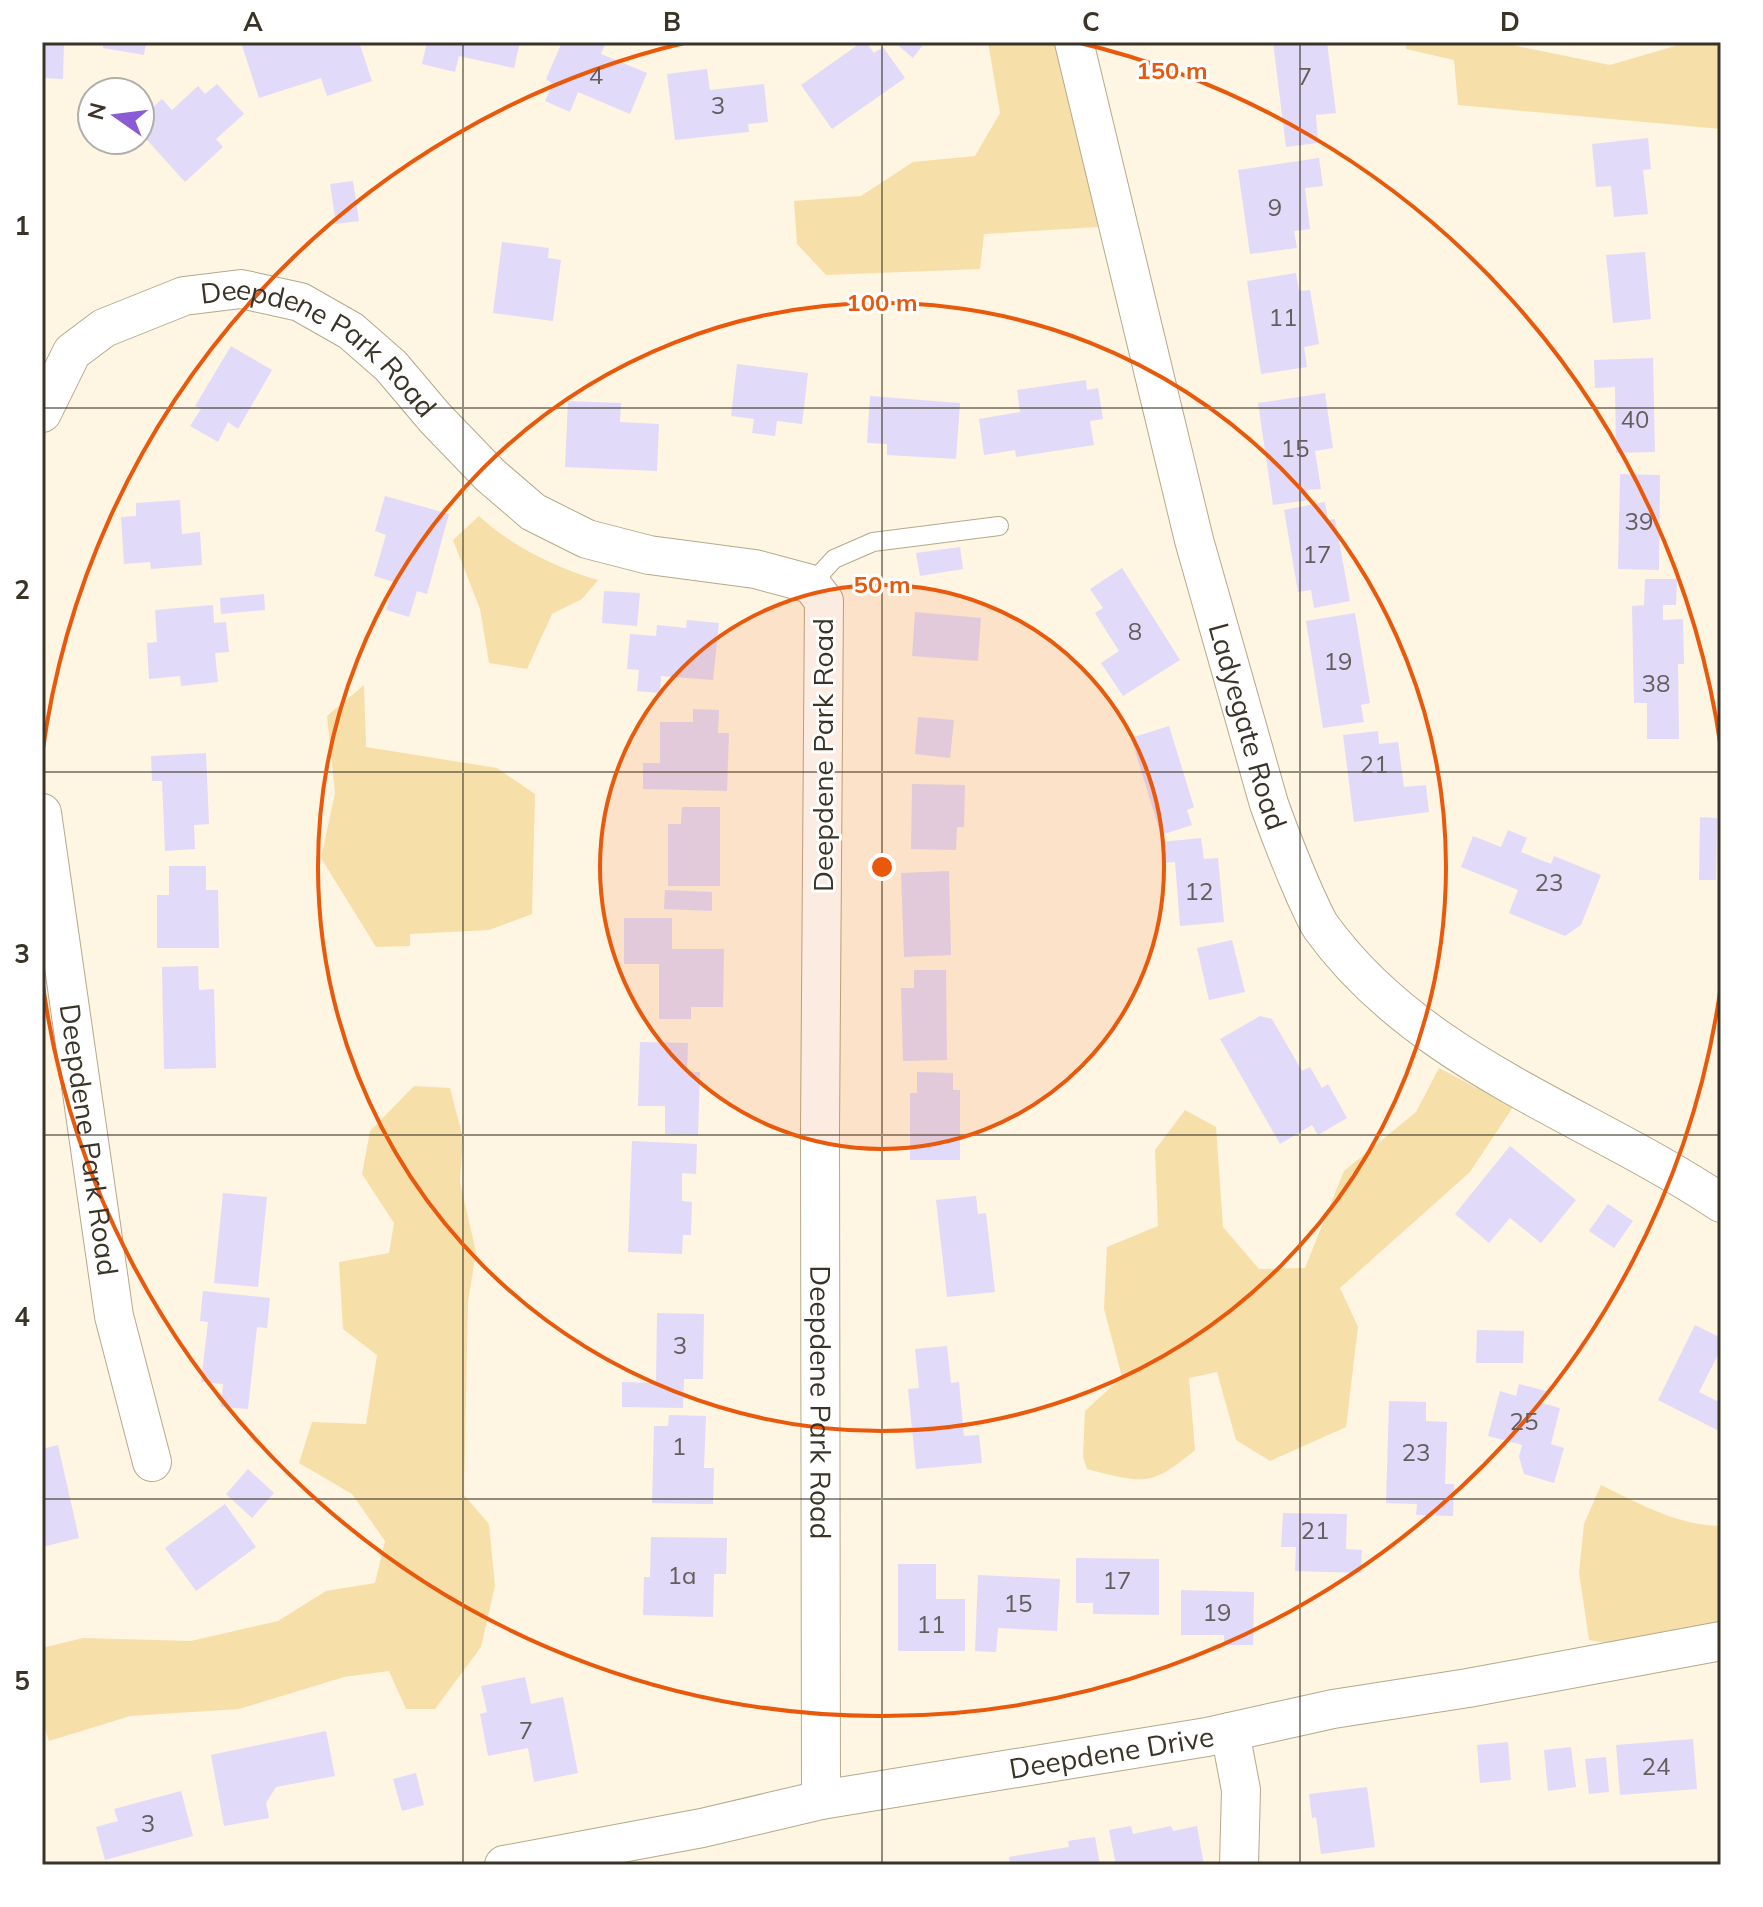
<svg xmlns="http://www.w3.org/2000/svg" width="1763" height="1907" viewBox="0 0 1763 1907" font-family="Mulish,sans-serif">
<rect width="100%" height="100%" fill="#fef5e3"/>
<!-- green -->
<g fill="#f7dfa9">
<path d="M988,42H1057L1098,227L984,234L980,269L826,275L797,244L794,201L861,196L913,162L975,156L1000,113Z"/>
<path d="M1407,42H1497L1610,65L1689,42H1721V129L1458,105L1454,60L1406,49Z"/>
<path d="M479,516C510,545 557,569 598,580L582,599L552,614L527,669L489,663L480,609L453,540Z"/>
<path d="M364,685L366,747L497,768L535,794L532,914L489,930L410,934V946L376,947L321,858L335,793L327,716Z"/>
<path d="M1439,1068L1513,1107L1470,1172L1340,1288L1358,1327L1346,1427L1270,1461L1236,1440L1217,1372L1189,1378L1195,1450C1150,1488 1143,1483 1087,1469L1083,1457L1085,1411L1122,1377L1104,1309L1107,1247L1158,1226L1155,1150L1185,1110L1216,1127L1223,1227L1259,1269L1305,1268L1344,1171L1416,1112Z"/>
<path d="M414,1086L450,1088L463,1138L460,1182L476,1252L468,1302L464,1495L489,1524L495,1586L481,1647L435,1709H406L389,1671L344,1677L239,1709L130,1716L49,1741L42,1721V1648L83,1638L191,1641L278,1621L326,1591L375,1583L385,1541L352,1494L299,1463L312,1422L366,1424L377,1355L343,1329L339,1262L389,1253L394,1223L362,1174L370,1131Z"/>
<path d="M1601,1485C1638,1503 1679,1526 1721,1526V1626L1612,1644L1589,1640L1579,1572L1584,1524Z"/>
</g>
<!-- building -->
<g fill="#e2daf9">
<path d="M42,42H64L63,79L42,78Z"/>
<path d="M104,42H146L144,55L103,48Z"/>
<path d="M241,42H359L372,81L327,96L321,78L259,98Z"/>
<path d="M427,42H520L514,68L459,56L455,72L422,64Z"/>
<path d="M562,42H606L601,54L647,73L630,114L578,92L570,112L545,101L553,84L546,79Z"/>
<path d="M862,42H866L874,53L883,47L905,78L832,129L801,85Z"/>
<path d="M894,42H925L913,58Z"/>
<path d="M1273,42H1327L1336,113L1316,115L1318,143L1286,147Z"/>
<path d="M707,69L710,90L764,84L768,122L748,124L749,132L675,140L667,74Z"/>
<path d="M217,84L244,114L216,139L223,147L185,182L140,132V119L162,99L172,110L198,86L205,94Z"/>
<path d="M1648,138L1651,169L1643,170L1648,214L1614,217L1611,186L1596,187L1592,144Z"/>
<path d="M1319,158L1323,186L1305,188L1310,229L1294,231L1297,248L1250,254L1238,170Z"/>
<path d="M353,181L359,221L336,224L330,184Z"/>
<path d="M502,242L549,248L548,258L561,260L553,321L493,313Z"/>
<path d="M1645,252L1651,319L1613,323L1606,255Z"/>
<path d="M1296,273L1299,291L1310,290L1319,344L1304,347L1307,367L1261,374L1247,281Z"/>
<path d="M231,346L272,370L238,429L228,422L218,442L190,426L201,409L195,406Z"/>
<path d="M1653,358L1655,452L1616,453L1615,387L1595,388L1594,360Z"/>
<path d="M737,364L808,373L802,424L777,421L775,436L752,433L754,419L731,416Z"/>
<path d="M1086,380L1087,390L1098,388L1103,419L1090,421L1094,445L1016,457L1015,450L984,455L979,419L1020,412L1017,390Z"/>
<path d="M1325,393L1333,448L1315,451L1321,489L1307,490L1309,500L1273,505L1258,403Z"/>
<path d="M870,396L960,403L956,459L887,455V444L867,443Z"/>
<path d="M568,401L621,403L620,422L659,424L657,471L565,467Z"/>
<path d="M1620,474L1660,475L1659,570L1618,569Z"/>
<path d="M385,496L449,514L427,594L417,591L409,617L386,610L394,582L374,576L386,535L375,531Z"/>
<path d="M180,500L182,534L200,532L202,565L151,569L150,562L124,564L121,517L136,516V503Z"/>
<path d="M1325,502L1328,520L1335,519L1350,601L1314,608L1311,590L1298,592L1284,510Z"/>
<path d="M960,547L963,569L920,576L916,553Z"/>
<path d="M1122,568L1180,660L1123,696L1101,663L1119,651L1095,613L1103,608L1090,589Z"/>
<path d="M1645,579H1677L1676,605H1663V620L1683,619L1684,664H1678L1679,739H1647V703H1634L1632,606L1644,605Z"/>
<path d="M604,591L640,593L637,626L602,623Z"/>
<path d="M264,594L265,610L221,614L220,598Z"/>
<path d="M213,605L214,623L226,622L229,652L215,653L218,682L181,686L180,676L149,679L147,643L157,642L155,610Z"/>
<path d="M915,612L981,618L978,661L912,656Z"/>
<path d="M1355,613L1370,703L1361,705L1364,722L1323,728L1306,621Z"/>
<path d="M687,620L719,623L713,680L661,676L660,693L637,691L639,670L627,669L630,634L656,636L657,625L686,628Z"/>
<path d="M693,709L719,710L718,733H729L727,791L643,789V763H660V722H693Z"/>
<path d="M918,717L954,720L950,758L915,754Z"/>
<path d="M1169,726L1194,807L1187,810L1192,825L1161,835L1131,738Z"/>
<path d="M1378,731L1379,744L1398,742L1404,787L1426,785L1429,812L1354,822L1343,735Z"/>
<path d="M206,753L209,824L194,825L195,849L165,851L162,781H152L151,756Z"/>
<path d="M912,784L965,785L964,827H957L956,850L911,849Z"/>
<path d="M682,807H720V886H668V824H681Z"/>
<path d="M1700,817L1717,818L1716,880H1699Z"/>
<path d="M1508,830L1527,838L1521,852L1551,864L1554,856L1601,875L1581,925L1565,936L1509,913L1518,890L1461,867L1473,836L1501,847Z"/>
<path d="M1201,838L1204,859L1218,858L1224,922L1180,926L1175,862L1163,863L1161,842Z"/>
<path d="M169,866H206V890H218L219,948H157V895H169Z"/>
<path d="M949,871L951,955L904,957L901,873Z"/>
<path d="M665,890L712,892V911L664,909Z"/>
<path d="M624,918H672V949H724L723,1007H691V1019H659V964H624Z"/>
<path d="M1232,940L1245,992L1209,1000L1197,948Z"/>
<path d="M198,966L199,990L214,989L216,1068L164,1069L162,967Z"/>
<path d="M914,970H946L947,1060L903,1061L901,988H914Z"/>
<path d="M1260,1016L1272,1019L1302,1071L1310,1067L1322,1088L1328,1084L1347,1118L1318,1135L1312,1125L1280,1144L1220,1039Z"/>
<path d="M640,1042L688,1043L687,1072H700L698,1135L665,1134V1106H638Z"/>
<path d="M917,1072L953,1073V1090H960V1160H910V1093H917Z"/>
<path d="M632,1141L697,1144L696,1174L682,1173V1201L692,1202L691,1235H683L682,1254L628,1252Z"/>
<path d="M1510,1146L1576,1200L1541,1243L1510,1218L1489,1243L1455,1214Z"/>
<path d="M223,1193L267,1197L258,1287L214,1283Z"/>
<path d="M976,1196L978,1214L986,1213L995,1292L947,1297L936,1200Z"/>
<path d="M1608,1204L1633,1221L1614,1248L1589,1231Z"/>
<path d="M203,1291L270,1298L267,1328L257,1327L248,1409L221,1407L223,1384L201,1382L208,1322L200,1321Z"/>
<path d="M657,1313L704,1314L703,1379H684L683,1408L622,1407V1382L656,1383Z"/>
<path d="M1695,1325L1721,1338V1349L1699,1392L1721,1403V1432L1658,1400Z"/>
<path d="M1477,1330L1524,1331L1523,1363H1476Z"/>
<path d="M947,1346L951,1383L959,1382L964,1436L979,1435L982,1463L916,1469L908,1389L919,1388L915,1349Z"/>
<path d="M1519,1384L1546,1391L1542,1403L1560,1408L1551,1444L1564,1448L1554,1483L1524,1474L1519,1457L1522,1445L1488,1436L1500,1391L1516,1396Z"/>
<path d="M1389,1401L1426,1402V1421L1447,1422L1445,1484H1454L1453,1516L1416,1515L1417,1504L1386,1503Z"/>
<path d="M669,1415L706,1416L704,1468H714L713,1504L652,1503L654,1426H668Z"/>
<path d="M58,1445L79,1538L42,1547V1449Z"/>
<path d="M248,1469L274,1493L252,1518L226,1494Z"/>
<path d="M225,1504L256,1547L196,1591L165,1548Z"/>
<path d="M1283,1513L1347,1514L1346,1549L1362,1550L1361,1573L1295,1571L1296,1547H1281Z"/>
<path d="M651,1537L727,1538L726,1574H714L713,1617L643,1615L644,1577H650Z"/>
<path d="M1076,1558L1159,1559V1615L1093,1614V1603H1076Z"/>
<path d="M898,1564H936V1599H965V1651H898Z"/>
<path d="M978,1575L1060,1579L1057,1631L998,1628L996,1652L975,1651Z"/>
<path d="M1181,1590L1254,1592L1253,1645H1224V1635H1181Z"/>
<path d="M525,1677L531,1704L563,1697L578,1773L534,1782L528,1748L488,1756L480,1714L487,1712L481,1686Z"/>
<path d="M326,1731L335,1776L276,1787L266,1803L269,1818L224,1826L211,1755Z"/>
<path d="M1693,1739L1697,1789L1620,1795L1616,1745Z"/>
<path d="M1508,1742L1511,1780L1480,1783L1477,1745Z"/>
<path d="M1571,1747L1576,1787L1548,1791L1544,1750Z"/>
<path d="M1606,1757L1609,1792L1589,1794L1585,1759Z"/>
<path d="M416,1773L424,1805L402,1811L393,1779Z"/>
<path d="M1367,1787L1375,1847L1321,1854L1316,1817L1312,1818L1309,1794Z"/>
<path d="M181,1791L193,1836L105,1860L96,1827L118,1821L114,1809Z"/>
<path d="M1131,1826L1133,1834L1171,1826L1173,1831L1197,1826L1204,1865H1116L1109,1830Z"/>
<path d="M1095,1837L1100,1865H1010L1009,1857L1069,1847L1068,1841Z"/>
</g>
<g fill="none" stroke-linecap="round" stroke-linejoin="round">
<!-- lane casing -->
<g stroke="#b6a98b" stroke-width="20">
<path id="lane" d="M811,584L834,559L873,542L999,526"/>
</g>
<!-- street casing -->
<g stroke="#b6a98b" stroke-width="40">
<g id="street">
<path id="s1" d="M1074,42L1194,540L1269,804C1280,835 1292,865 1305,895C1310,905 1315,918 1321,927C1420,1064 1587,1113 1721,1203"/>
<path id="s2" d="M42,413L72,352L104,328L184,296L241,289L300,302L351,331L391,366L435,418L490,475L533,512L587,539L649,555L755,569L811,584L824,601L820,1129L821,1800"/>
<path id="s3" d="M42,813L114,1316L152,1462"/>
<path d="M1230,1732L1241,1790L1239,1865"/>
<path id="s4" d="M504,1865L702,1828L821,1800L1207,1737L1333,1709L1468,1688L1721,1641"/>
</g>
</g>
<!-- lane -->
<use href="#lane" stroke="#fff" stroke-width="18"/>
<!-- street -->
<use href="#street" stroke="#fff" stroke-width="38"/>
</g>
<!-- grid -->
<path fill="none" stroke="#393427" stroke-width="2" stroke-opacity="0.55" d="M463,42V1865M882,42V1865M1300,42V1865M42,408H1721M42,772H1721M42,1135H1721M42,1499H1721"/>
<!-- distance rings -->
<circle cx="882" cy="867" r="282" fill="#e8590c" fill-opacity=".12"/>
<g fill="none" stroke="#e8590c" stroke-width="4">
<circle cx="882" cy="867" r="282"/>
<circle cx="882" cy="867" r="564"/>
<path d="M1721 985A847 847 0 0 1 42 978M42 756A847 847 0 0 1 684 43M1080 43A847 847 0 0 1 1721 749"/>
</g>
<g text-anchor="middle" stroke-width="6" stroke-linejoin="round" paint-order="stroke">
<!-- number labels -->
<g font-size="24" fill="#635e5c">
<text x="596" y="84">4</text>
<text x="1305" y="85">7</text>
<text x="718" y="114">3</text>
<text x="1275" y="216">9</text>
<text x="1283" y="326">11</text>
<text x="1635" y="428">40</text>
<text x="1295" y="457">15</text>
<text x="1639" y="530">39</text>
<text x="1317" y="563">17</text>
<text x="1135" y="640">8</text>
<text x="1338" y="670">19</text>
<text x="1656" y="692">38</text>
<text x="1374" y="773">21</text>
<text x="1549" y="891">23</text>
<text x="1199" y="900">12</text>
<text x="680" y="1354">3</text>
<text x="1524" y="1430">25</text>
<text x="679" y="1455">1</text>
<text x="1416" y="1461">23</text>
<text x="1315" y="1539">21</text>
<text x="682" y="1584">1a</text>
<text x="1117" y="1589">17</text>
<text x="1018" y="1612">15</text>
<text x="1217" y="1621">19</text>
<text x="931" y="1633">11</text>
<text x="526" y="1739">7</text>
<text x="1656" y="1775">24</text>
<text x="148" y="1832">3</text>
</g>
<!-- street labels -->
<g font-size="28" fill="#393427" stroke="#fff">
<text dy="10" stroke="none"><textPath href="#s2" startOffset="348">Deepdene Park Road</textPath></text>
<text dy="10" stroke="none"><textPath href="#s1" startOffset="706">Ladyegate Road</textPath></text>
<text transform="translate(823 755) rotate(-90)" y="10">Deepdene Park Road</text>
<text dy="10" stroke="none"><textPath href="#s3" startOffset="330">Deepdene Park Road</textPath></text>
<text dy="10" stroke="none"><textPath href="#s2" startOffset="1740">Deepdene Park Road</textPath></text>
<text dy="10" stroke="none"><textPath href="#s4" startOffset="618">Deepdene Drive</textPath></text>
</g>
</g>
<circle cx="882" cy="867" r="12" fill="#e8590c" stroke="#fff" stroke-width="4"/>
<g font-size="24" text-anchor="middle" font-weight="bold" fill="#e8590c" stroke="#fff" stroke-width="6" stroke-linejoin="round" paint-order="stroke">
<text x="1172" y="79">150 m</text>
<text x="882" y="311">100 m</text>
<text x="882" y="593">50 m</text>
</g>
<!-- border -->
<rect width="1763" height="1907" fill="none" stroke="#ffffff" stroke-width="88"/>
<!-- north arrow -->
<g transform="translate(116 116) rotate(284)"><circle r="38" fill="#ffffff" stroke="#b0aea9" stroke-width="2"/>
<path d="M0-6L14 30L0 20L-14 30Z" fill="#8a5bd5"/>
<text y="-12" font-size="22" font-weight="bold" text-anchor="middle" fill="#393427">N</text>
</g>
<rect x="44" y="44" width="1675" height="1819" fill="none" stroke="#393427" stroke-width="3"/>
<g font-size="26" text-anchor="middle" font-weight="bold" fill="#393427">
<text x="253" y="31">A</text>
<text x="672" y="31">B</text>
<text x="1091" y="31">C</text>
<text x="1510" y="31">D</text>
<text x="22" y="235">1</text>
<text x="22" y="599">2</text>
<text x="22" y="963">3</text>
<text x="22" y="1326">4</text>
<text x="22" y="1690">5</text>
</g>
</svg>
